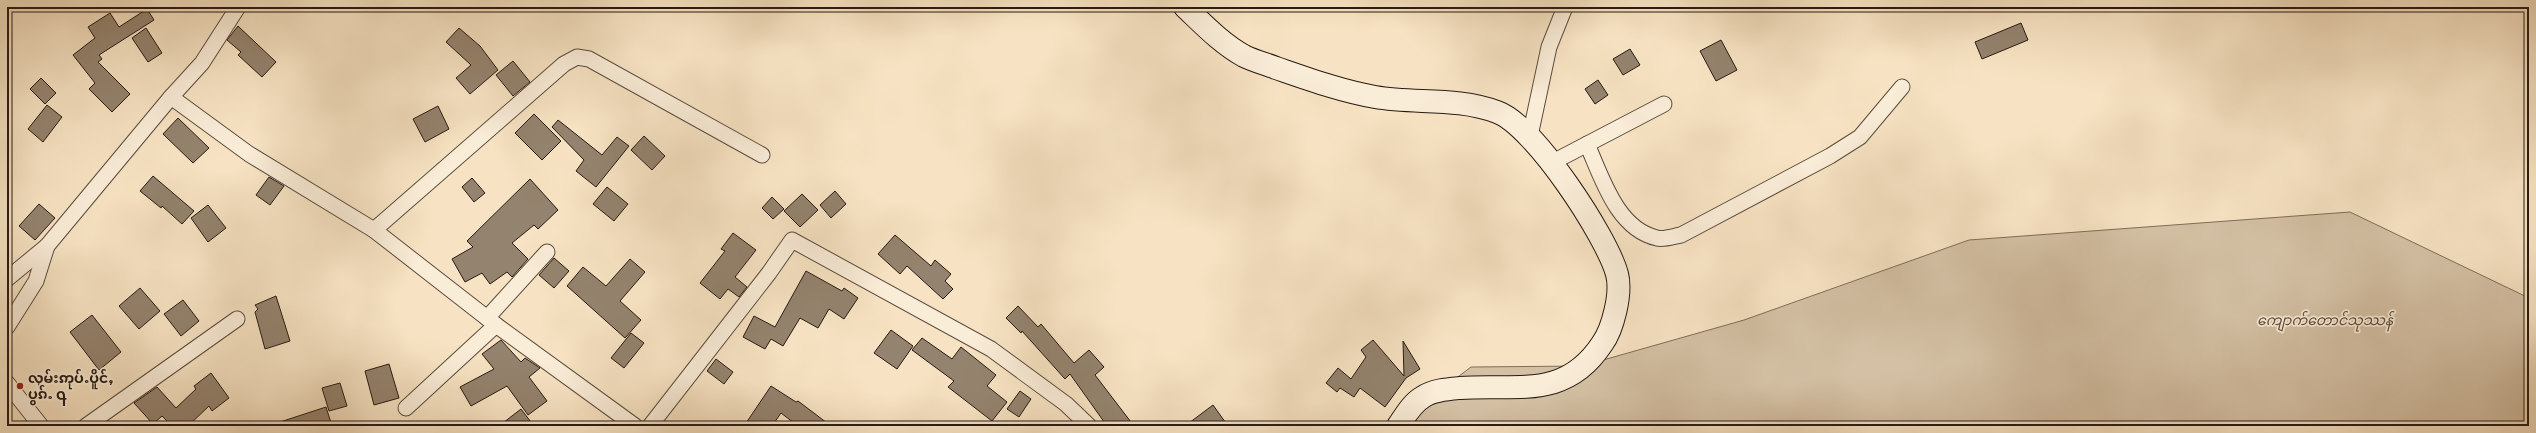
<svg xmlns="http://www.w3.org/2000/svg" width="2536" height="433" viewBox="0 0 2536 433" font-family="'Gentium Book Plus','Noto Sans Myanmar',serif">
<rect width="100%" height="100%" fill="#f7e3c3"/>
<filter id="stains"><feTurbulence type="fractalNoise" baseFrequency=".005" numOctaves="4"/><feColorMatrix values="0 0 0 0 .2 0 0 0 0 .09 0 0 0 0 .02 0 0 0 .5 -.17"/></filter>
<radialGradient id="worn" r=".72"><stop offset=".6" stop-color="#630" stop-opacity="0"/><stop offset="1" stop-color="#630" stop-opacity=".3"/></radialGradient>
<!-- green -->
<path fill="#d4c1a5" stroke="#7e6e5c" d="M2350,212L2529,298V426H1417L1414,410L1471,367L1582,366L1744,320L1969,240Z"/>
<!-- building -->
<g fill="#94836e" stroke="#281a12">
<path d="M147,9L154,20L99,55L102,59L98,62L130,94L112,112L89,89L95,83L73,55L95,38L88,27L110,13L119,27Z"/>
<path d="M2021,23L2028,40L1982,59L1975,42Z"/>
<path d="M238,26L276,62L262,77L238,55L241,52L227,40Z"/>
<path d="M146,28L162,53L148,62L132,38Z"/>
<path d="M459,28L480,46L498,70L470,94L456,78L471,65L446,42Z"/>
<path d="M1721,40L1737,70L1716,81L1700,51Z"/>
<path d="M1630,49L1640,65L1623,75L1613,59Z"/>
<path d="M513,61L530,82L513,96L496,75Z"/>
<path d="M41,78L56,93L45,104L30,89Z"/>
<path d="M1598,80L1608,95L1595,104L1585,89Z"/>
<path d="M47,105L62,117L43,142L28,129Z"/>
<path d="M438,106L449,129L425,142L413,119Z"/>
<path d="M534,114L561,141L542,160L515,133Z"/>
<path d="M178,118L209,148L193,163L163,134Z"/>
<path d="M558,120L602,155L617,137L629,146L596,187L576,171L584,160L552,127Z"/>
<path d="M644,136L665,156L652,170L631,150Z"/>
<path d="M153,176L194,211L182,224L162,206L161,208L140,191Z"/>
<path d="M269,177L284,186L270,205L256,195Z"/>
<path d="M472,178L485,193L474,202L462,187Z"/>
<path d="M530,179L558,210L538,229L534,225L512,243L528,259L512,277L507,272L490,284L482,273L465,282L452,259L473,247L467,241Z"/>
<path d="M607,187L628,204L614,221L593,204Z"/>
<path d="M835,191L846,204L831,218L820,205Z"/>
<path d="M802,194L818,210L800,227L784,211Z"/>
<path d="M772,197L784,209L773,219L762,208Z"/>
<path d="M39,204L55,218L35,240L19,226Z"/>
<path d="M208,205L226,228L208,242L191,218Z"/>
<path d="M733,233L756,250L735,277L747,287L739,297L728,289L720,299L700,283L725,251L721,249Z"/>
<path d="M895,235L931,266L935,260L951,274L945,281L953,289L943,299L907,266L900,274L878,254Z"/>
<path d="M554,258L569,271L554,288L539,275Z"/>
<path d="M630,259L645,272L620,301L641,320L625,338L567,286L583,267L606,286Z"/>
<path d="M806,271L842,291L844,288L858,298L844,319L829,309L818,328L800,318L783,346L771,339L765,349L743,337L754,316L775,327Z"/>
<path d="M140,288L160,311L139,329L119,306Z"/>
<path d="M276,296L290,341L265,349L255,312L258,309L255,305Z"/>
<path d="M183,300L199,321L181,336L164,314Z"/>
<path d="M1018,306L1038,327L1041,324L1074,363L1089,350L1104,367L1095,375L1134,426H1107L1070,374L1065,379L1022,331L1021,333L1006,318Z"/>
<path d="M92,315L121,352L99,370L70,332Z"/>
<path d="M891,330L913,346L897,369L874,353Z"/>
<path d="M631,333L644,343L624,368L611,358Z"/>
<path d="M922,338L952,359L961,347L996,375L987,386L1007,402L992,421L948,387L954,381L912,350Z"/>
<path d="M501,340L521,362L525,358L540,368L529,377L547,401L528,415L507,386L471,406L460,387L494,369L482,354Z"/>
<path d="M1373,340L1404,376L1403,341L1420,369L1406,378L1385,407L1360,388L1354,397L1340,388L1337,392L1326,383L1338,368L1351,379L1366,357L1361,350Z"/>
<path d="M716,359L733,372L724,384L707,371Z"/>
<path d="M389,364L399,398L374,405L365,371Z"/>
<path d="M211,373L229,398L212,411L209,406L188,426H172L162,416L153,424L134,403L157,387L176,408L196,389L194,386Z"/>
<path d="M340,383L347,406L329,411L322,388Z"/>
<path d="M771,386L796,402L798,401L831,426H798L781,413L772,426H744Z"/>
<path d="M1020,391L1031,399L1019,417L1007,409Z"/>
<path d="M1213,405L1228,426H1185Z"/>
<path d="M326,407L332,426H277V423Z"/>
<path d="M521,409L534,426H499Z"/>
</g>
<g fill="none" stroke-linecap="round" stroke-linejoin="round">
<!-- street casing -->
<g stroke="#5c4c3e" stroke-width="17">
<g id="street">
<path d="M171,97L249,154L374,230L496,325L635,426"/>
<path d="M1530,136L1549,47L1565,7"/>
<path d="M1587,144C1602,178 1617,229 1657,238C1664,240 1674,236 1681,235L1830,156L1860,137L1902,87"/>
<path d="M1553,162L1664,104"/>
<path d="M374,230L564,64L577,57L589,59L762,155"/>
<path d="M7,279L47,246L171,97L202,63L238,7"/>
<path d="M487,318L547,252"/>
<path d="M7,327L36,281L47,246"/>
<path d="M7,383L41,426"/>
<path d="M406,408L496,325"/>
<path d="M86,426L237,319"/>
<path d="M650,426L769,273L792,240L991,349L1066,404L1089,426"/>
</g>
</g>
<!-- secondary casing -->
<g stroke="#281a12" stroke-width="24">
<path id="secondary" d="M1185,7C1203,24 1222,44 1244,56C1254,61 1266,64 1276,68C1308,79 1341,91 1375,97C1415,104 1457,97 1497,112C1534,125 1607,237 1617,274C1622,293 1613,329 1602,344C1565,400 1517,384 1460,388C1448,389 1433,390 1423,397C1412,403 1405,416 1398,426"/>
</g>
<!-- street -->
<use href="#street" stroke="#faedd8" stroke-width="15"/>
<!-- secondary -->
<use href="#secondary" stroke="#faedd8" stroke-width="22"/>
</g>
<!-- markers -->
<circle fill="#8f2418" stroke="#faedd8" stroke-width="1.5" cx="20" cy="386" r="4"/>
<g text-anchor="middle" stroke-width="3.5" stroke-linejoin="round" paint-order="stroke">
<!-- park labels -->
<g font-size="14" font-style="italic" fill="#5c4c3e" stroke="#faedd8">
<text x="2325" y="325">ကျောက်တောင်သုဿန်</text>
</g>
<!-- poi labels -->
<g font-size="14" font-weight="bold" fill="#281a12" stroke="#faedd8" text-anchor="start">
<text x="28" y="383">လုမ်းဢုပ်ႉပိူင်ႇ<tspan x="28" dy="16">ပွၵ်ႉ ႖</tspan></text>
</g>
</g>
<!-- margin -->
<rect width="2536" height="433" fill="none" stroke="#f7e3c3" stroke-width="24"/>
<rect x="8" y="8" width="2520" height="417" fill="none" stroke="#281a12" stroke-width="2"/>
<rect x="12" y="12" width="2512" height="409" fill="none" stroke="#281a12"/>
<rect width="100%" height="100%" filter="url(#stains)"/>
<rect width="100%" height="100%" fill="url(#worn)"/>
</svg>
